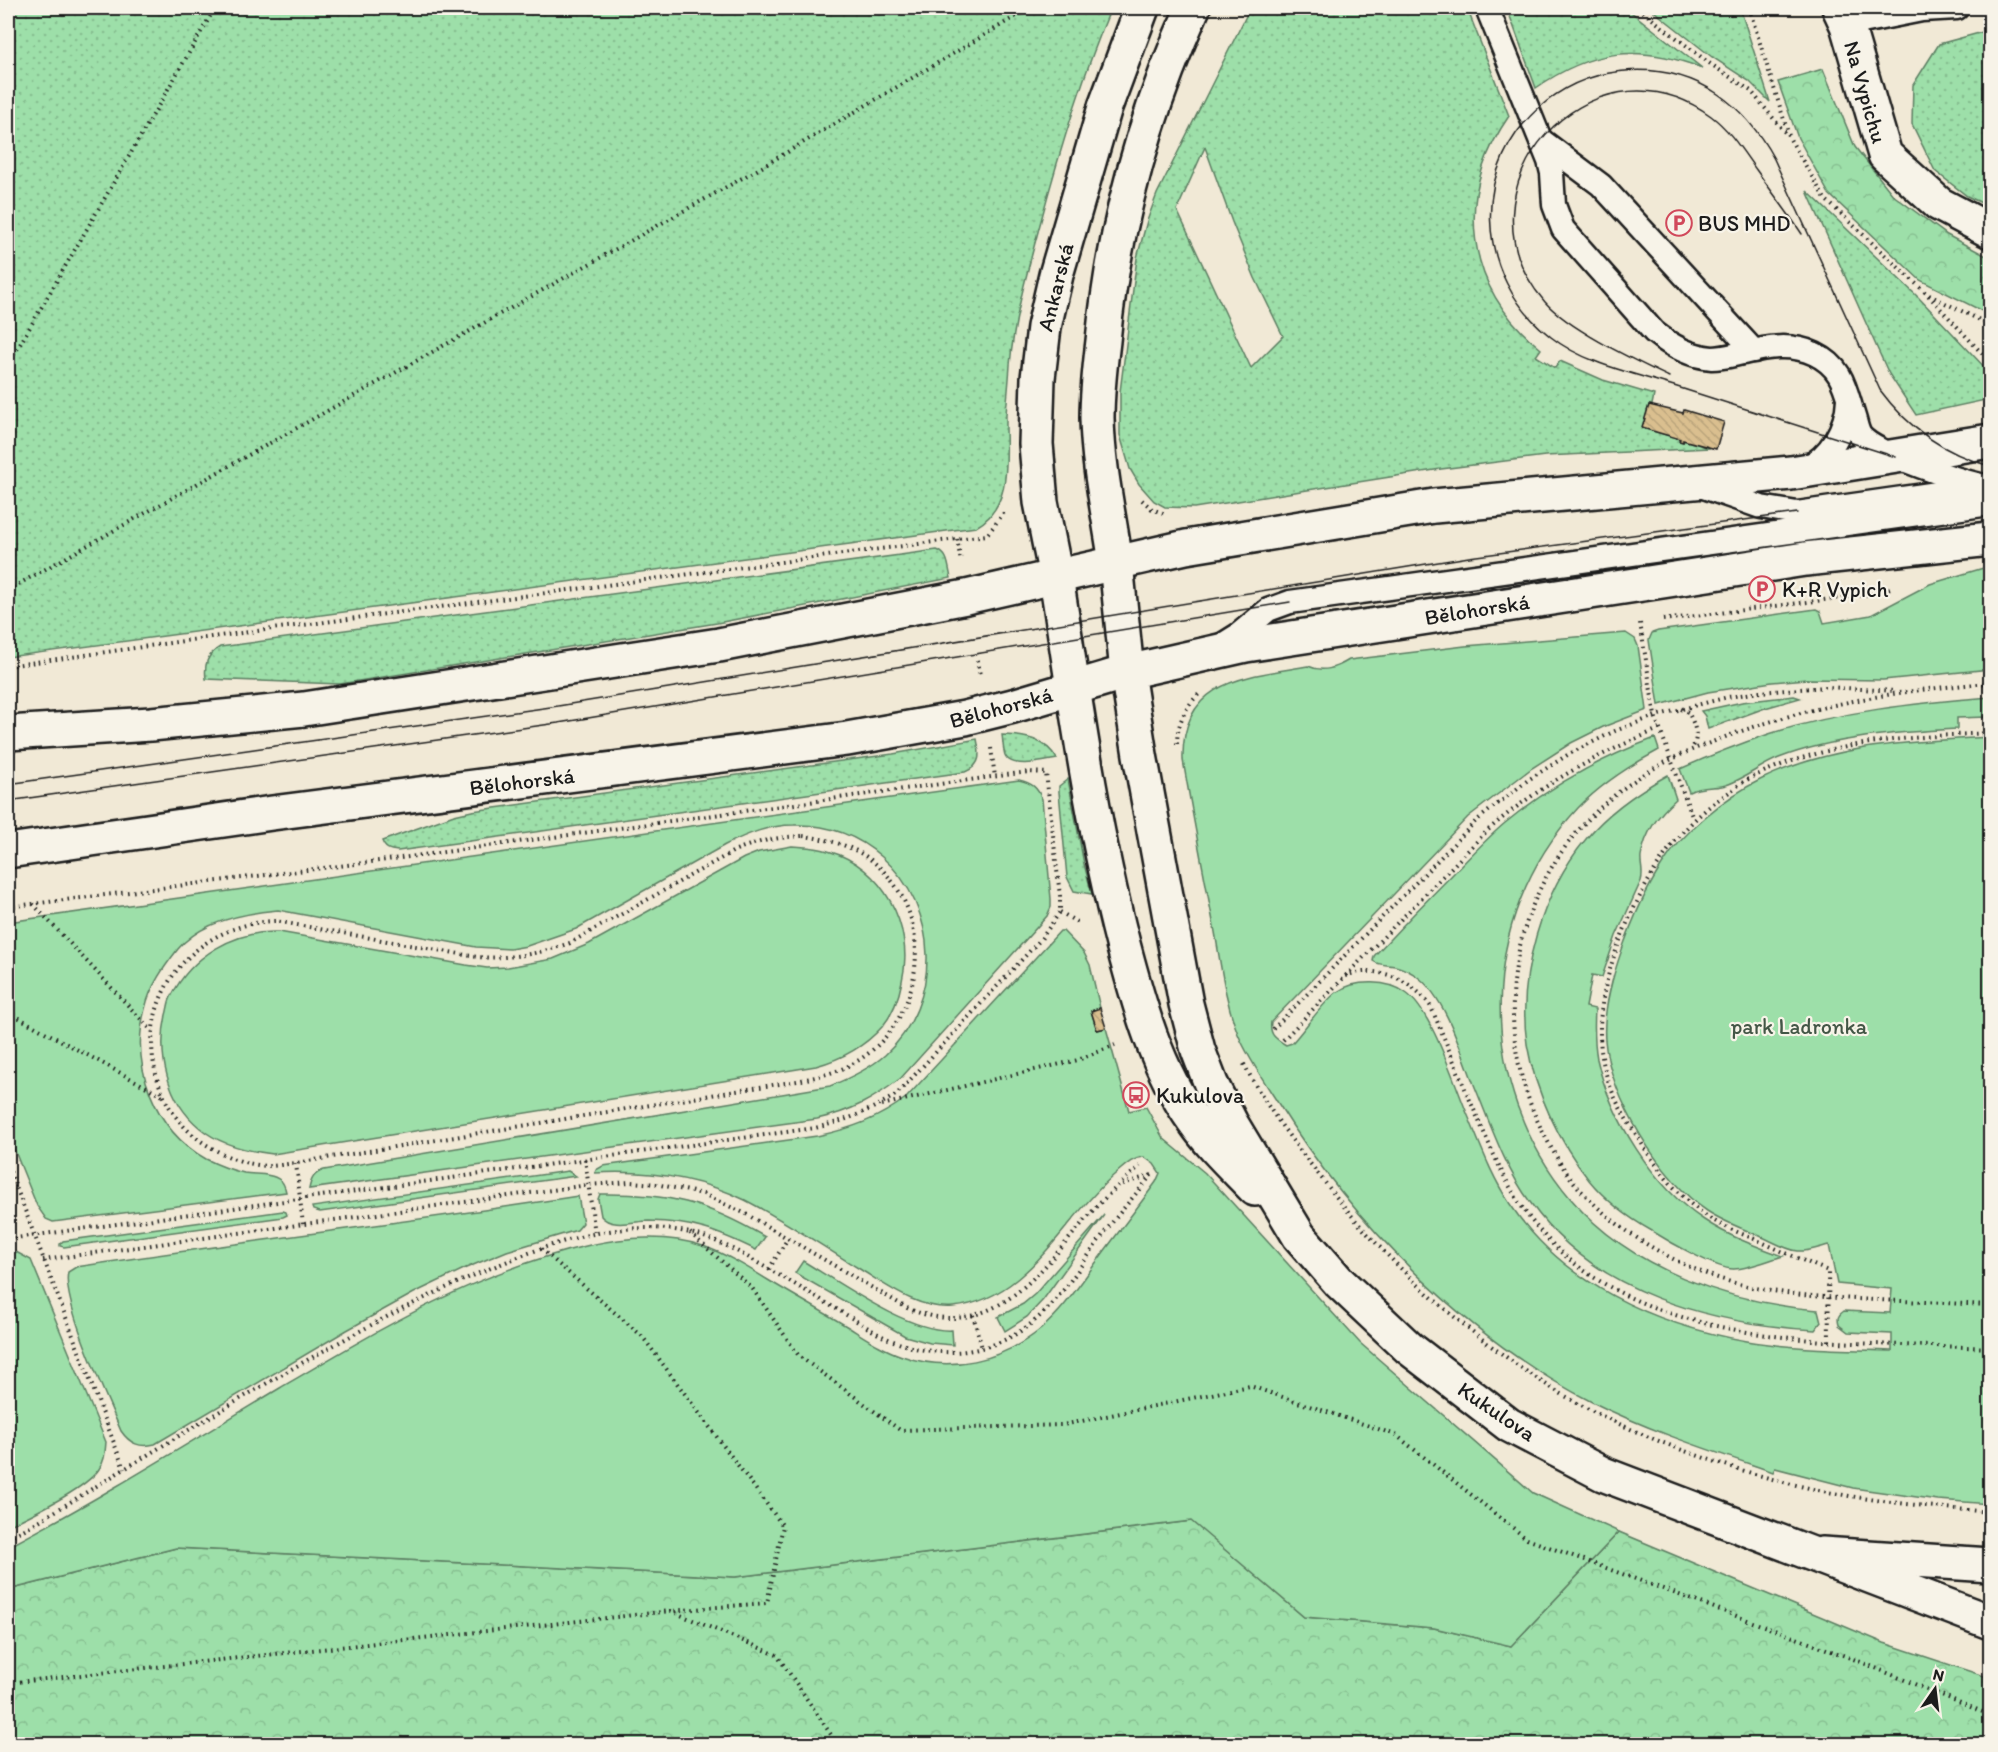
<svg xmlns="http://www.w3.org/2000/svg" width="1998" height="1752" viewBox="0 0 1998 1752" font-family="Itim,sans-serif">
<defs>
<pattern id="grass-dots" width="8" height="8" patternUnits="userSpaceOnUse" patternTransform="scale(1.5)"><rect width="8" height="8" fill="#9ddfa9"/><path d="M2 2h.1M6 6h.1" fill="none" stroke="#87bf91" stroke-width="1.8" stroke-linecap="round"/></pattern>
<pattern id="forest-crowns" width="20" height="18" patternUnits="userSpaceOnUse" patternTransform="scale(1.5)"><rect width="20" height="18" fill="#9ddfa9"/><path d="M2 6a3 3 0 1 1 6 0M12 15a3 3 0 1 1 6 0" fill="none" stroke="#87bf91"/></pattern>
<pattern id="building-back-hatch" width="6" height="6" patternUnits="userSpaceOnUse" patternTransform="scale(1.5)"><rect width="6" height="6" fill="#dabf8f"/><path d="M-1 5l2 2M0 0l6 6M5-1l2 2" fill="none" stroke="#baa47b"/></pattern>
</defs>
<rect width="100%" height="100%" fill="#f1e9d6"/>
<filter id="ink" filterUnits="userSpaceOnUse"><feTurbulence type="fractalNoise" baseFrequency=".0167" numOctaves="2"/><feDisplacementMap in="SourceGraphic" scale="12" xChannelSelector="R" yChannelSelector="G"/><feConvolveMatrix kernelMatrix="1 2 1 2 8 2 1 2 1" color-interpolation-filters="sRGB"/></filter>
<g filter="url(#ink)">
<!-- grass -->
<g fill="url(#grass-dots)" stroke="#5c7e62" stroke-width="1.5" fill-rule="evenodd">
<path d="M8,8H1111C1081,79 1059,153 1039,228C1027,273 1014,318 1010,365C1009,382 1007,399 1006,415C1005,452 1015,506 976,527L8,657Z"/>
<path d="M1250,8H1467L1509,116C1454,196 1464,287 1541,349L1536,356L1555,368L1560,361L1603,380L1654,395L1652,405H1649L1643,428L1680,439V441L1683,442V440L1710,448L1545,456L1441,469L1194,508L1165,507L1154,501L1139,484L1130,469L1120,435V392L1137,258L1147,221L1157,194ZM1205,147L1232,222L1255,278L1283,336L1251,368L1177,210Z"/>
<path d="M1507,8H1626L1702,68C1639,44 1592,49 1536,88Z"/>
<path d="M1650,8H1740L1770,102L1749,81L1712,57Z"/>
<path d="M1990,30V207L1967,196L1935,171L1912,124L1913,85L1939,44Z"/>
<path d="M1807,191L1918,297L1990,373V399L1916,415L1889,374L1878,350Z"/>
<path d="M937,550C949,554 948,567 951,578L717,623L340,684L206,679C204,664 207,655 220,647Z"/>
<path d="M1794,696L1800,698L1765,708L1708,729L1705,716L1701,711L1742,702Z"/>
<path d="M1002,735C1024,735 1046,739 1057,759C1045,761 1011,770 1005,755C1003,749 1003,741 1002,735Z"/>
<path d="M977,739C980,754 982,765 965,772L398,851C389,850 385,849 382,841L454,815L472,811L893,754Z"/>
<path d="M1068,779L1084,864L1092,894L1074,891L1067,877L1059,792V786Z"/>
</g>
<!-- forest -->
<g fill="url(#forest-crowns)" stroke="#5c7e62" stroke-width="1.5">
<path d="M1823,69L1855,147L1893,195L1947,235L1990,258V315L1920,280L1829,194L1798,138L1778,82Z"/>
<path d="M1192,1521L1304,1617L1434,1628L1511,1646L1619,1532L1884,1643L1990,1678V1744H8V1590L176,1548L735,1577Z"/>
</g>
<!-- green -->
<g fill="#9ddfa9" stroke="#5c7e62" stroke-width="1.5">
<path d="M1990,566V669L1883,680L1807,679L1772,682L1708,692L1659,705L1649,640L1652,633L1658,631L1816,609L1820,611L1824,623L1871,615L1930,584Z"/>
<path d="M1626,633L1635,639L1638,646L1647,710L1603,727L1571,743L1532,768L1468,817L1271,1022C1269,1035 1276,1039 1286,1045L1292,1043C1304,1030 1324,1001 1337,992C1355,979 1389,980 1406,993C1433,1012 1455,1086 1469,1118C1481,1147 1492,1177 1510,1204C1562,1283 1655,1325 1747,1341C1794,1349 1844,1350 1892,1351V1334L1848,1332L1839,1325C1837,1318 1838,1315 1844,1311L1890,1313L1892,1289L1837,1284L1829,1245C1820,1247 1807,1252 1798,1251C1786,1250 1772,1241 1760,1236C1743,1229 1724,1222 1707,1211C1661,1181 1609,1095 1605,1040C1601,991 1635,907 1662,865C1683,832 1725,797 1760,780C1830,745 1914,741 1990,737V1504L1938,1500L1853,1488L1775,1468L1773,1472C1712,1451 1650,1431 1592,1402C1466,1338 1352,1222 1278,1103C1264,1081 1248,1058 1238,1034C1225,1001 1221,966 1215,932C1204,875 1193,818 1183,760C1181,679 1246,677 1308,666C1323,673 1336,668 1349,660L1465,646Z"/>
<path d="M1990,697V727H1987L1986,717L1957,718V729C1898,732 1834,737 1779,758C1761,765 1747,777 1729,784C1717,789 1704,785 1689,792L1680,769C1709,756 1739,744 1769,734C1841,711 1916,703 1990,697Z"/>
<path d="M1655,738L1659,750C1629,766 1601,784 1578,808C1476,918 1475,1086 1571,1199C1630,1269 1730,1303 1818,1310L1821,1322L1815,1330C1711,1324 1593,1293 1530,1202C1505,1168 1491,1126 1475,1087C1462,1055 1447,1000 1419,978C1413,973 1403,968 1395,966C1387,964 1380,966 1373,961L1374,956C1400,928 1426,901 1453,874C1470,857 1486,839 1505,823C1550,786 1601,758 1655,738Z"/>
<path d="M1668,775L1676,799C1658,815 1645,832 1641,857C1640,865 1644,872 1641,881L1616,936L1602,977L1592,975L1586,1007L1595,1009C1594,1026 1594,1042 1597,1059C1610,1117 1653,1187 1704,1220C1728,1236 1755,1246 1783,1256C1769,1260 1748,1269 1734,1269C1718,1270 1668,1241 1652,1231C1629,1218 1606,1201 1589,1180C1559,1142 1535,1091 1527,1044C1517,975 1542,892 1586,839C1608,812 1637,792 1668,775Z"/>
<path d="M1019,780C1032,783 1037,787 1042,799L1051,899V907L1047,916L901,1078C872,1100 852,1111 817,1119L309,1189C311,1179 314,1173 324,1170L830,1086C850,1078 869,1069 885,1055C943,1002 940,908 882,857C857,835 827,824 794,825C769,825 747,834 725,845L576,929L527,946L510,949L476,947L278,910C244,913 201,921 178,949C164,967 150,986 145,1009C130,1065 154,1130 206,1159C218,1165 231,1170 244,1173C255,1175 271,1173 280,1180C284,1183 285,1187 286,1192L53,1222L46,1219L37,1206L8,1134V922Z"/>
<path d="M792,846C804,847 816,847 828,851C883,866 915,927 902,981C899,997 893,1014 882,1027C864,1047 842,1059 816,1066L273,1154C247,1151 220,1145 200,1128C167,1101 157,1055 166,1015C168,1009 168,1002 171,997C191,956 235,930 279,932L466,965L487,968L508,967L553,959L589,944L744,858L759,852Z"/>
<path d="M1060,931H1063L1084,953L1090,965L1100,1008L1091,1011L1097,1030L1106,1028L1129,1111L1146,1107L1163,1138L1205,1173L1360,1343L1533,1493L1619,1532L1511,1646L1434,1628L1304,1617L1191,1521L735,1577L176,1548L8,1590V1547C101,1498 190,1442 280,1388C378,1330 478,1270 590,1245C625,1237 668,1234 703,1246C726,1254 747,1267 768,1280C793,1295 818,1309 843,1324C863,1336 881,1349 902,1356C950,1373 1002,1361 1041,1329C1062,1311 1076,1290 1092,1268C1113,1239 1135,1211 1156,1182L1160,1173L1154,1164L1144,1157C1131,1158 1124,1167 1114,1175C1063,1219 1028,1300 953,1307C918,1310 886,1285 858,1268C821,1245 784,1220 745,1200C697,1177 647,1170 595,1173L596,1170L603,1166L817,1136C850,1129 879,1119 907,1097Z"/>
<path d="M568,1171L576,1176L320,1212L313,1210L312,1207Z"/>
<path d="M600,1194C669,1193 705,1202 765,1237L756,1250C717,1231 693,1222 649,1221C635,1221 611,1229 601,1216L598,1199Z"/>
<path d="M578,1196L583,1223L577,1230L507,1251L466,1268L414,1293L347,1330L155,1444C140,1448 130,1444 121,1431C108,1400 61,1301 68,1272L76,1267C243,1241 411,1222 578,1196Z"/>
<path d="M283,1211L286,1212L287,1215L283,1217L64,1247L60,1246V1244L63,1241Z"/>
<path d="M1104,1215L1043,1300L1027,1317L1005,1331L998,1317L1023,1304L1035,1294Z"/>
<path d="M16,1252L31,1260L106,1442C105,1452 105,1461 99,1469C87,1488 29,1516 8,1526V1253Z"/>
<path d="M803,1261C840,1283 909,1333 952,1330L953,1345L930,1343L905,1336L795,1273Z"/>
</g>
<!-- building -->
<g fill="url(#building-back-hatch)" stroke="#1c1c1c" stroke-width="1.5">
<path d="M1649,405L1683,413L1684,410L1724,422L1716,449L1683,440V442L1679,441L1680,439L1642,428Z"/>
<path d="M1100,1008L1106,1028L1097,1030L1091,1011Z"/>
</g>
<g fill="none" stroke-linecap="round" stroke-linejoin="round">
<!-- lane casing -->
<g stroke="#1c1c1c" stroke-width="27">
<g id="lane">
<path d="M1487,8L1549,161L1552,173L1554,205L1563,229L1654,332C1671,346 1690,356 1712,358C1723,358 1733,355 1743,353C1768,347 1791,343 1815,354C1844,368 1845,390 1854,417C1856,423 1857,430 1860,435C1875,455 1964,482 1990,487"/>
<path d="M1847,25L1922,10L1957,8"/>
<path d="M1541,140L1601,185L1754,351"/>
<path d="M1804,468C1830,458 1847,427 1848,399"/>
<path d="M1701,486L1761,507L1797,513L1980,487"/>
<path d="M1222,645L1238,635L1268,610L1290,602L1990,504"/>
</g>
</g>
<!-- street casing -->
<g stroke="#1c1c1c" stroke-width="38">
<path id="street" d="M1839,8L1847,25L1885,155L1939,204L1990,231"/>
</g>
<!-- secondary casing -->
<g stroke="#1c1c1c" stroke-width="38">
<g id="secondary">
<path d="M1116,563C1109,515 1098,467 1097,418C1097,392 1100,366 1103,341C1114,225 1145,114 1193,8"/>
<path d="M1056,577L1041,502L1036,444L1038,378L1044,327L1056,275L1105,107L1142,8"/>
<path d="M1822,1554L1990,1565"/>
</g>
</g>
<!-- primary casing -->
<g stroke="#1c1c1c" stroke-width="38">
<g id="primary">
<path d="M1116,563L1127,672L1140,755L1186,1004L1198,1050L1211,1084L1231,1123L1299,1236L1339,1282L1409,1348L1509,1425L1603,1474L1990,1622"/>
<path d="M1056,577C1075,700 1092,824 1123,944C1139,1005 1157,1070 1194,1121C1211,1146 1234,1167 1255,1189"/>
<path d="M8,733L151,724L304,709L719,645L966,597L1186,547L1434,506L1791,473L1990,441"/>
<path d="M8,851L272,813L847,739L965,718L1013,706L1127,672L1246,645L1805,559L1990,539"/>
</g>
</g>
<!-- path -->
<g stroke="#1c1c1c" stroke-width="4" stroke-dasharray="1.5 4.5" stroke-linecap="butt">
<path d="M1638,8L1709,63L1751,91L1787,135"/>
<path d="M1749,8L1790,139L1825,199L1926,293L1990,362"/>
<path d="M1929,295L1990,325"/>
<path d="M8,365L215,8"/>
<path d="M1142,500L1152,509L1166,514"/>
<path d="M957,539L961,562"/>
<path d="M8,590L762,167L1030,8"/>
<path d="M1663,620L1872,594L1890,588"/>
<path d="M1640,623L1655,716L1693,819"/>
<path d="M977,660L980,675"/>
<path d="M8,666L219,636L987,535L1006,510"/>
<path d="M1990,683C1897,690 1803,706 1715,741C1682,753 1652,767 1624,788C1514,869 1481,1018 1546,1138C1555,1155 1565,1172 1578,1187C1611,1225 1657,1254 1704,1273C1753,1292 1804,1296 1856,1299C1901,1301 1946,1303 1990,1305"/>
<path d="M1681,709L1688,712C1694,723 1700,737 1692,748"/>
<path d="M1177,744C1177,724 1185,707 1200,693"/>
<path d="M991,748L995,777"/>
<path d="M803,836C827,839 851,845 871,860C936,910 928,1013 862,1058C842,1072 820,1076 797,1081L296,1163C287,1164 277,1166 268,1166C249,1165 228,1158 212,1148C187,1134 170,1114 160,1087C130,1004 189,924 275,921L477,957C510,959 539,954 570,943L736,850C759,841 778,837 803,836Z"/>
<path d="M8,890L10,907L8,914"/>
<path d="M33,904L152,1031"/>
<path d="M8,907L379,861L1028,772L1048,773"/>
<path d="M1060,912L1080,924"/>
<path d="M1345,976C1378,964 1412,979 1431,1007C1446,1042 1460,1077 1475,1112C1491,1148 1505,1184 1529,1217C1631,1353 1839,1341 1990,1348"/>
<path d="M8,1012L163,1096"/>
<path d="M1273,1029L1476,821L1528,780L1569,754L1615,731L1655,716L1728,697L1760,692L1826,687L1896,691"/>
<path d="M1283,1040L1487,831C1538,786 1596,755 1659,729"/>
<path d="M1244,1064C1266,1108 1297,1147 1327,1185C1388,1265 1465,1332 1550,1387C1623,1433 1733,1472 1818,1490C1875,1502 1933,1507 1990,1512"/>
<path d="M882,1105L1078,1060L1115,1045"/>
<path d="M585,1159L595,1234"/>
<path d="M296,1163L303,1225"/>
<path d="M8,1166L124,1469"/>
<path d="M1122,1184L1152,1175"/>
<path d="M690,1233L752,1288L799,1356L900,1430L1063,1425L1250,1386L1396,1435L1527,1539L1856,1660L1990,1715"/>
<path d="M8,1239L815,1128C845,1121 871,1111 897,1094L1041,939L1060,912V896L1046,773"/>
<path d="M541,1249L642,1336L783,1526L767,1603L671,1611"/>
<path d="M43,1260L588,1185L631,1182L656,1184L703,1194L746,1214L907,1308C996,1347 1046,1263 1096,1207C1110,1193 1125,1179 1140,1166"/>
<path d="M769,1269L788,1238"/>
<path d="M973,1315L982,1348"/>
<path d="M1829,1341L1828,1271C1804,1261 1781,1251 1757,1240C1740,1233 1723,1227 1708,1217C1678,1197 1657,1169 1639,1139C1627,1121 1616,1103 1609,1083C1587,1025 1609,961 1634,908C1657,861 1684,822 1728,793C1736,787 1745,780 1755,776C1829,741 1910,737 1990,733"/>
<path d="M8,1538C48,1517 86,1492 126,1468C240,1399 355,1327 477,1274C542,1246 619,1216 690,1233C720,1240 744,1255 770,1270C807,1291 843,1313 880,1335C940,1365 1005,1356 1051,1305C1073,1280 1091,1250 1111,1224C1124,1207 1139,1191 1152,1174"/>
<path d="M8,1683L671,1611L777,1655L834,1739L849,1744"/>
</g>
<!-- lane -->
<use href="#lane" stroke="#f7f3e8" stroke-width="22"/>
<!-- street -->
<use href="#street" stroke="#f7f3e8" stroke-width="33"/>
<!-- secondary -->
<use href="#secondary" stroke="#f7f3e8" stroke-width="33"/>
<!-- primary -->
<use href="#primary" stroke="#f7f3e8" stroke-width="33"/>
<!-- tram -->
<g stroke="#1c1c1c" stroke-width="1.5">
<path d="M1669,377C1634,360 1570,330 1545,302C1447,190 1590,29 1711,116C1731,131 1743,152 1757,171C1772,192 1788,213 1802,234"/>
<path d="M1896,457C1822,433 1748,410 1674,386C1633,373 1585,364 1551,337C1474,277 1468,163 1547,101C1595,63 1667,60 1718,94C1743,111 1760,133 1774,159L1880,390C1908,428 1945,454 1990,466"/>
<path d="M8,784L558,706L1469,557L1797,513"/>
<path d="M8,801L558,723L1290,602"/>
</g>
</g>
</g>
<!-- icons -->
<defs>
<g id="parking-ring" transform="scale(1.35)"><circle r="9.5" fill="#f7f3e8" stroke="#d1495b" stroke-width="1.5"/><path d="M-3.5-5.5H1a3.5 3.5 0 0 1 0 7H-1V5.5H-3.5ZM-1-3.4V-.6H.8a1.4 1.4 0 0 0 0-2.8Z" fill="#d1495b"/></g>
<g id="bus-ring" transform="scale(1.35)"><circle r="9.5" fill="#f7f3e8" stroke="#d1495b" stroke-width="1.5"/><path d="M-5-6H5V4H4V6H2V4H-2V6H-4V4H-5ZM-3.5-4V0h7V-4ZM-3.5 1.2v1.5H-2V1.2ZM2 1.2v1.5H3.5V1.2Z" fill="#d1495b"/></g>
</defs>
<g fill-rule="evenodd">
<use href="#parking-ring" x="1679" y="223"/>
<use href="#parking-ring" x="1762" y="589"/>
<use href="#bus-ring" x="1136" y="1095"/>
</g>
<g text-anchor="middle" stroke-width="4.5" stroke-linejoin="round" paint-order="stroke">
<!-- street labels -->
<g font-size="22" fill="#1c1c1c" stroke="#f7f3e8">
<text transform="translate(1866 92) rotate(74)" y="8">Na Vypichu</text>
<text transform="translate(1055 287) rotate(-76)" y="8">Ankarská</text>
<text transform="translate(1477 609) rotate(-9)" y="8">Bělohorská</text>
<text transform="translate(1001 707) rotate(-15)" y="8">Bělohorská</text>
<text transform="translate(522 781) rotate(-7)" y="8">Bělohorská</text>
<text transform="translate(1497 1411) rotate(34)" y="8">Kukulova</text>
</g>
<!-- poi labels -->
<g font-size="22" fill="#1c1c1c" stroke="#f7f3e8" text-anchor="start">
<text x="1698" y="231">BUS MHD</text>
<text x="1782" y="597">K+R Vypich</text>
<text x="1156" y="1103">Kukulova</text>
</g>
<!-- park labels -->
<g font-size="22" fill="#435646" stroke="#f7f3e8">
<text x="1799" y="1034">park Ladronka</text>
</g>
</g>
<!-- margin -->
<rect width="1998" height="1752" fill="none" stroke="#f7f3e8" stroke-width="30"/>
<rect x="15" y="15" width="1968" height="1722" fill="none" stroke="#1c1c1c" stroke-width="2" filter="url(#ink)"/>
<!-- north arrow -->
<g transform="translate(1935 1689) rotate(14)" stroke="#f7f3e8" stroke-width="4.5" paint-order="stroke">
<path d="M0-4.5L10 22L0 15L-10 22Z" fill="#1c1c1c"/>
<text y="-9" font-size="16" font-weight="bold" text-anchor="middle" fill="#1c1c1c">N</text>
</g>
</svg>
